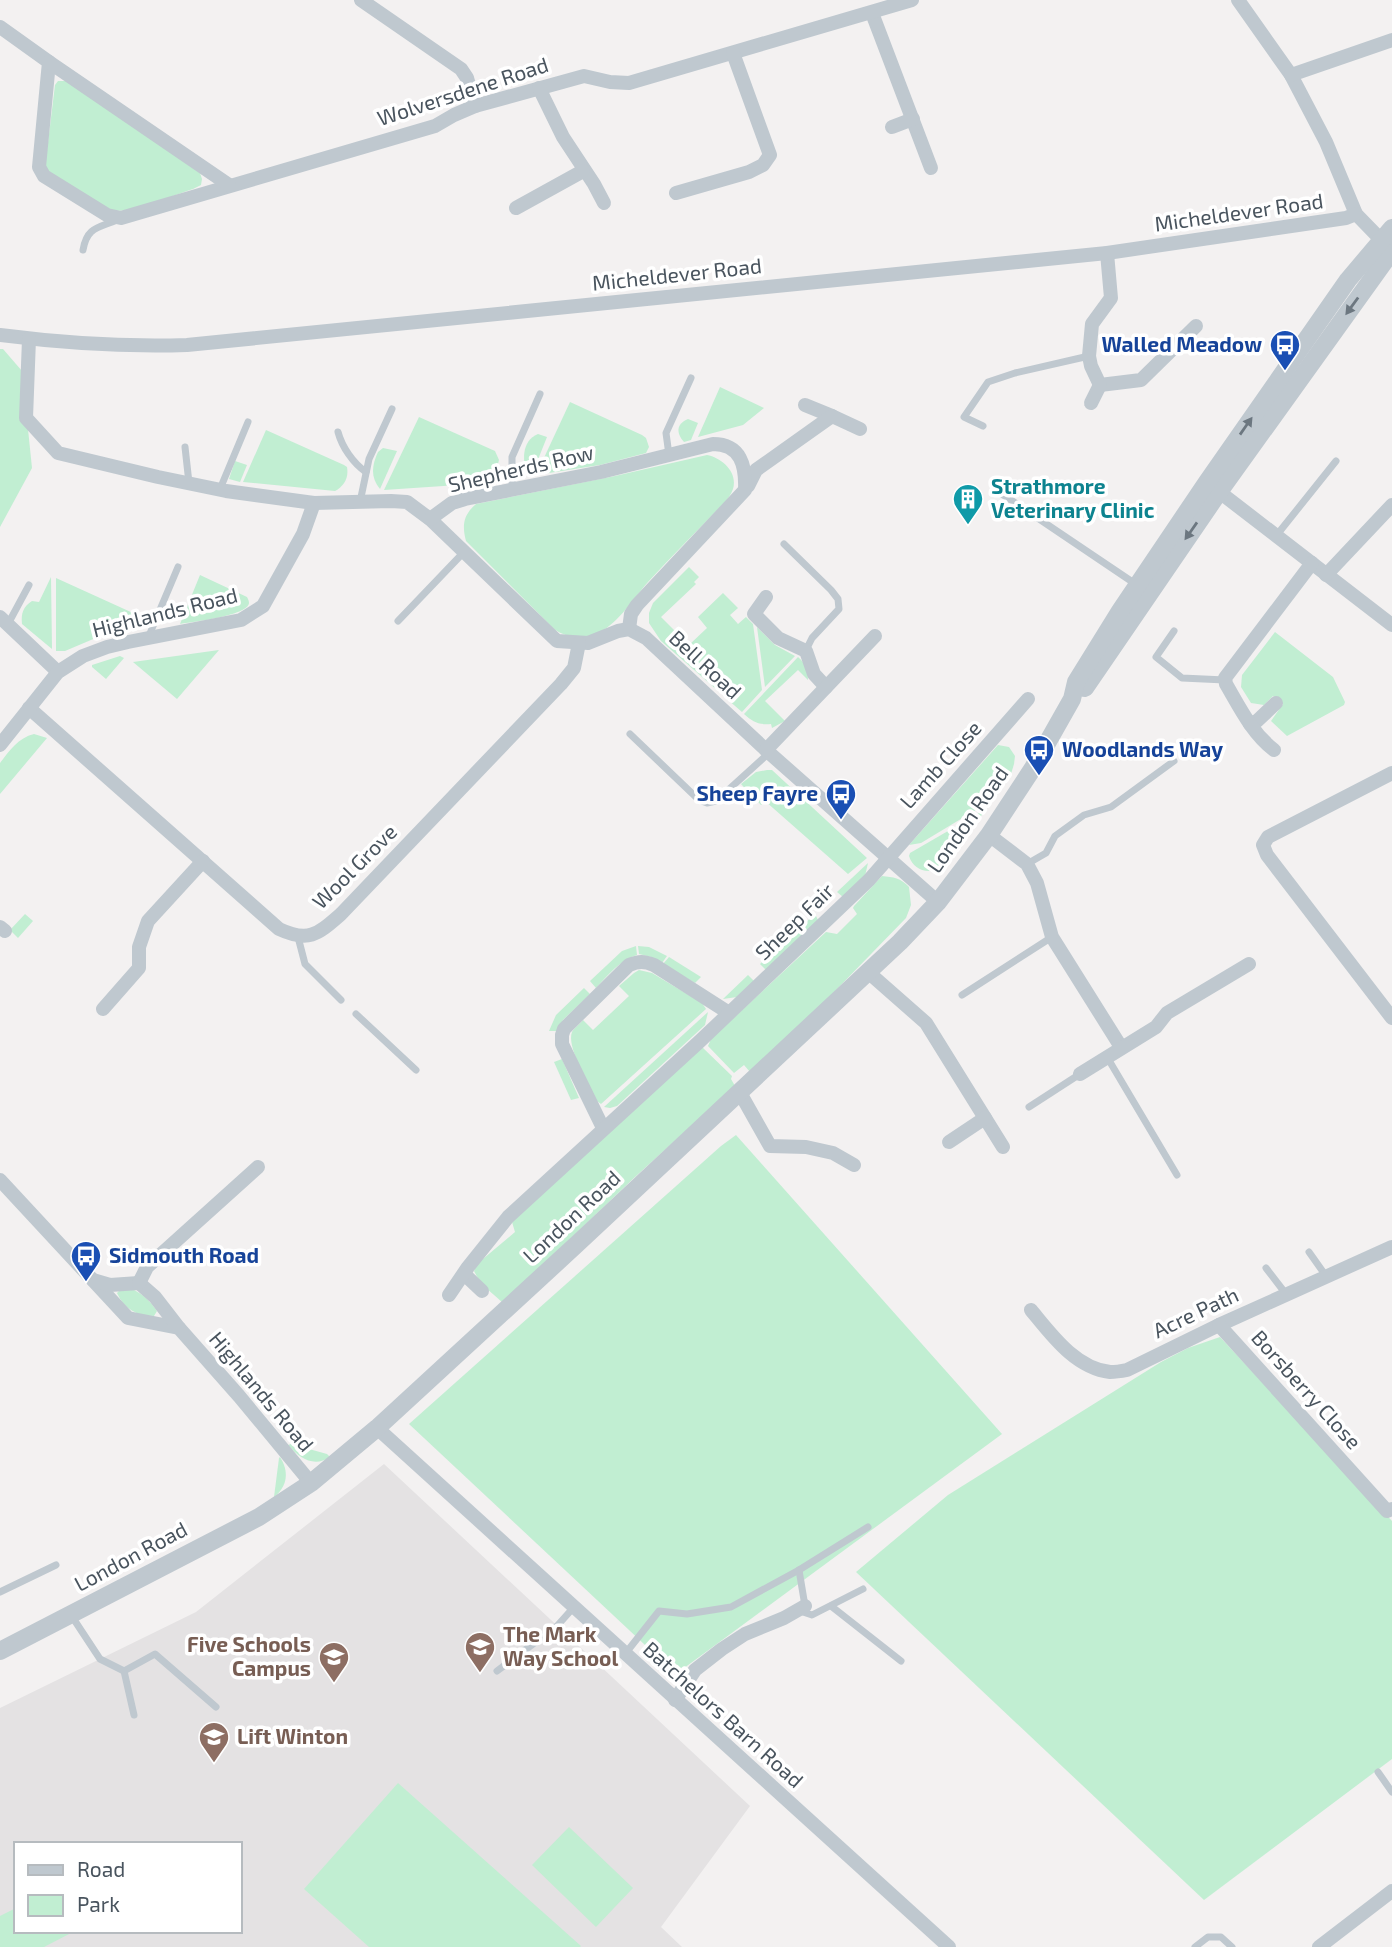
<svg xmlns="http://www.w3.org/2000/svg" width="1392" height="1947" viewBox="0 0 1392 1947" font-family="'Exo 2',sans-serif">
<rect width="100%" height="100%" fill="#f3f1f1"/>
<!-- education -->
<path fill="#e4e2e3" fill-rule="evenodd" d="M384,1464L750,1806L661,1927L682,1947H0V1708L196,1612ZM16,1844H240V1931H16Z"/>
<!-- green -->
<g fill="#c1eed2">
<path d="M58,81H67L200,173L202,179L201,185L193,189C168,197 139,211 113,211L52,176L45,167L55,85Z"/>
<path d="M0,349H3L22,371L32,468L0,527Z"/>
<path d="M720,387L764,408L743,425L698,437Z"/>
<path d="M570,402L642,435L646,438L649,447L646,453L600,465L536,475Z"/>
<path d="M419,417L495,451L499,460L496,472L473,484L384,490Z"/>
<path d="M688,419L698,423L691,440L684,442C676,433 676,424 688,419Z"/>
<path d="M266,430L344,465L347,467C349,478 344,486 335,491L243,482Z"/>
<path d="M538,434L547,437L531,477L528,476C522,462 521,441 538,434Z"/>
<path d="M383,448L397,451L380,489C370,477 372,465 378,452Z"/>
<path d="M707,455C722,458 738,472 733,489C731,495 727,500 723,504C698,530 673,555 648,582C634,598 619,622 600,632C585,640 566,638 554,629L466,541C462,526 463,515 476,504L615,476Z"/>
<path d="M235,461L247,465L240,482L229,479Z"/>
<path d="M689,567L699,577L694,582L696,584L661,617L689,645L707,628L698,617L723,593L738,608L730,615L738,624L746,617L753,624L762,690L742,712L727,699L731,695L721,686L717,690L661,641L649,623V613L653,603Z"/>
<path d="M200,575L247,597C248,599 249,601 249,603C248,616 191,622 180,624Z"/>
<path d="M51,577L52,649L22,624C21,613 23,607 32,601L39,602Z"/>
<path d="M56,578L133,613L137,618L138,623L132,629L98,637L65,651H56Z"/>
<path d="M757,627L775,645L795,656L765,687Z"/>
<path d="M1275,632L1333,677L1345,702L1344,705L1287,736L1271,721L1283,704L1273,696L1264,705L1251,703L1241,687L1242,675Z"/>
<path d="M219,650L177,699L133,662Z"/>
<path d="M120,656L124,658L106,679L92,667V665Z"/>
<path d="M798,657C806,664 808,670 808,680L798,670L765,701L785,721L772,728L771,724C758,725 753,722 744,714Z"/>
<path d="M34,734L47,738L0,794V763C10,750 18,738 34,734Z"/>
<path d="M998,745L1009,747L1015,756L1014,764L1011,774L994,799L921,843L909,845Z"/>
<path d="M767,770H772L867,858L848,874L765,801L761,805L741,784L756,772Z"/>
<path d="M986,809C974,825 959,851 945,864C932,876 914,872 909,856L910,853Z"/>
<path d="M868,863L865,876L843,897L837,892Z"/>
<path d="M882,876C893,877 901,878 909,887L911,905L906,918L803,1024L750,1072L744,1065L734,1073L708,1046L711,1039L826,932L837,934L857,914L853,908L854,906Z"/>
<path d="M25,914L33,921L18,938L10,930Z"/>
<path d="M815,914L818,920L766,970L760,964Z"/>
<path d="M636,946L637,955C620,960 608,975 596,988L590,981L622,951Z"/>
<path d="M638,946L649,947L667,956L662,963L651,957L639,954Z"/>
<path d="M669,957L701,977L695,983L663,964Z"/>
<path d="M639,970L652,973L702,1003L706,1009L601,1104L597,1101C590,1086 566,1047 572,1032C574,1028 580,1024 583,1020L593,1030L629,996L619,986L634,973Z"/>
<path d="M748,975L754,981L737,997L723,999Z"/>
<path d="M584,988L590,994L563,1020L557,1031H549L556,1015Z"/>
<path d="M708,1012L705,1025L617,1106L610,1108L604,1107Z"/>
<path d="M702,1047L732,1076L731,1079L735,1086L635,1177L503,1303C492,1293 480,1284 474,1271L477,1264L515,1232L512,1222Z"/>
<path d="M562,1059L579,1098L571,1100L554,1062Z"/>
<path d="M736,1135L1002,1434L676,1674L409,1424L721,1146Z"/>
<path d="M132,1289C143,1294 150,1301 157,1311L154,1316C137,1316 124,1309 117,1293L119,1291Z"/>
<path d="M1220,1337L1392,1521V1759L1204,1900L856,1572L948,1495L1161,1362L1188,1348Z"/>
<path d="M291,1444L327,1454L330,1457C314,1468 299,1458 288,1445Z"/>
<path d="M280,1457C289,1471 288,1486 274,1497L279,1458Z"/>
<path d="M398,1783L581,1946L580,1947H369L304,1889Z"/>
<path d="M569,1827L633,1888L596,1927L532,1865Z"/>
<path d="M16,1908V1931H75L44,1947H0V1916Z"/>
</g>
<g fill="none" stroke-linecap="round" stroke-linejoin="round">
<!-- service -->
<g stroke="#bfc8cf" stroke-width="7">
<path d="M83,250C87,227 98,228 117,220"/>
<path d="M983,426L964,417L988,382L1015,373L1089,356"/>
<path d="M338,432C342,447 353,463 366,472"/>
<path d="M185,447L189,483"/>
<path d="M669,455L666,433L691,378"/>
<path d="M220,489L248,422"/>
<path d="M512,489V457L540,394"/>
<path d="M999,492L1137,585"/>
<path d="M360,502L369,459L392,409"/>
<path d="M1276,536L1336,461"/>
<path d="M784,544L831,590L838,599L839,609L812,638L806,650"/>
<path d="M398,621L464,552"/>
<path d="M8,624L29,585"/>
<path d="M1174,631L1156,657L1182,678L1225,680"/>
<path d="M148,638L178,567"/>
<path d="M630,734L699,800L707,803L716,801L769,753"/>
<path d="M1027,864L1046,853L1055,836L1084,815L1111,807L1174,761"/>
<path d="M298,937L305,964L341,1000"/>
<path d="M962,995L1052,937"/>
<path d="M356,1014L416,1070"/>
<path d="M1107,1057L1177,1175"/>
<path d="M1029,1107L1080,1074"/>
<path d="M1309,1252L1326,1276"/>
<path d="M1266,1268L1286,1294"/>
<path d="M799,1570L805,1606"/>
<path d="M0,1592L56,1565"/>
<path d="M831,1606L901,1661"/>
<path d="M800,1611L812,1615L863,1589"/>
<path d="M71,1615L100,1659L124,1671L155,1654L216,1707"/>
<path d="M625,1654L659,1611L687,1614L731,1607L799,1570L868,1527"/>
<path d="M124,1671L134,1715"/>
<path d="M497,1671L557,1626L574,1607"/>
<path d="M1378,1772L1392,1792"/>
<path d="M1195,1947L1208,1937H1221L1232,1947"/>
</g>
<!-- minor -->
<g stroke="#bfc8cf" stroke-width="14">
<path d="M361,0L461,69L467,78L475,106"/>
<path d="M1238,0L1291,75L1326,142L1356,214L1388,247"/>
<path d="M872,13L931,168"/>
<path d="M0,27L49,62L39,167L44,176L107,215L121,218L435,126L454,115L475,106L584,76L610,82L629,83L912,0"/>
<path d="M49,62L229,185"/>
<path d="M1291,75L1392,40"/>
<path d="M539,88L563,137L594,184L604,203"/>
<path d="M892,127L913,119"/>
<path d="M676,193L749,172L763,165L770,155L733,53"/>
<path d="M516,208L583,171"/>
<path d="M1107,253L1111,298L1092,324L1089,356L1091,366L1100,385L1141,380L1196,326"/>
<path d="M0,335C62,343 125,347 187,345L1107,253L1346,218L1356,214"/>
<path d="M29,339L26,418L58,453L158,477L226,491L314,503L391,501L407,502L430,519L557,641L588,643L618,631L629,629L646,638L766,750L938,902"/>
<path d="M1091,403L1100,385"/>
<path d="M805,405L832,416"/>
<path d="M748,486L756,470L832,416L860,429"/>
<path d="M1213,487L1392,625"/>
<path d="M430,519L452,503L465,499L601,472L713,444C741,444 746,466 745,490L637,605L631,614L629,629"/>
<path d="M1326,575L1392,505"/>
<path d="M766,597L754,614L778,638L806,651L814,674L826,687"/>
<path d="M0,617L58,672"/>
<path d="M29,708L279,929C309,943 318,934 341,914L561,684L574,668L579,643"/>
<path d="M1250,724L1257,721L1276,703"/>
<path d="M0,745L58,672L83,656L107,647L128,642L241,620L263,606L303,534L314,503"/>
<path d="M766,750L875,636"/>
<path d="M1274,750C1252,733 1240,708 1226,684L1225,678L1312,563"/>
<path d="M1392,773L1268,837L1263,845L1267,855L1392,1018"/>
<path d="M989,835L1027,864L1037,883L1052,937L1121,1047"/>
<path d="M0,927L5,931"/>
<path d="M868,972L926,1023L1003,1147"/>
<path d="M103,1009L139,968V947L148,921L203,861"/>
<path d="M1080,1074L1156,1027L1167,1013L1249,964"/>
<path d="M739,1091L770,1146L806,1147L833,1153L854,1165"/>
<path d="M603,1128L562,1044V1035L564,1029L629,965C639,961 644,961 654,965L729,1013"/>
<path d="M949,1142L985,1118"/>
<path d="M0,1180L128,1318L179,1328L239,1396L311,1483"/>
<path d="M464,1274L482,1291"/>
<path d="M93,1280L110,1285L139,1283L155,1297L179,1328"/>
<path d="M139,1283L147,1267L258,1167"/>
<path d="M449,1295L468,1267L508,1217L700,1041L869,880L1028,699"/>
<path d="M1031,1310C1051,1334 1075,1368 1110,1372C1115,1372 1122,1371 1127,1370L1219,1325L1392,1247"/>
<path d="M1219,1325L1387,1511L1392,1509"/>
<path d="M377,1428L949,1947"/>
<path d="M675,1700L695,1670L722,1649L745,1634L784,1618L805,1606"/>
<path d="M1319,1947L1392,1891"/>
</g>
<!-- tertiary -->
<g stroke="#bfc8cf" stroke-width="18">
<path d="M1085,688L1219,492L1392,251"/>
<path d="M0,1651L259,1517L311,1483L377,1428L577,1244L900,942L938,902L989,835L1033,768L1072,699L1076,682L1120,611L1207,482L1348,280L1392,228"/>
</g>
</g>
<!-- one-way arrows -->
<defs><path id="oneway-solid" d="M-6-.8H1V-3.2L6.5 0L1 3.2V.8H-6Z" transform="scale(1.75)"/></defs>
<g fill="#6c7780">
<use href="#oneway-solid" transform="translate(1352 306) rotate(126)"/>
<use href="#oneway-solid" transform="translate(1246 426) rotate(-55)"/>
<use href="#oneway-solid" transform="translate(1191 531) rotate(125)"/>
</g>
<!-- icons -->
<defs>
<g id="bus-pin" transform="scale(1.575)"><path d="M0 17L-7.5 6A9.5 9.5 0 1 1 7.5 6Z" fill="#1a4fb4" stroke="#fff"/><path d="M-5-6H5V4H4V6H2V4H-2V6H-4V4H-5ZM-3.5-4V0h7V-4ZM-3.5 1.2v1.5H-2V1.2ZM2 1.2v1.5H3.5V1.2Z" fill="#fff"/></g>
<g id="building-pin" transform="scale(1.575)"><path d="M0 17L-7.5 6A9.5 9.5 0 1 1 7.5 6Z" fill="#0f9aa8" stroke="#fff"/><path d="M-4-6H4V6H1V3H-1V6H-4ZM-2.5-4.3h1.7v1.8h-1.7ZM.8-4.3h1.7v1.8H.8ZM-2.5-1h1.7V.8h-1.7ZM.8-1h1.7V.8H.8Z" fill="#fff"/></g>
<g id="school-pin" transform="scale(1.575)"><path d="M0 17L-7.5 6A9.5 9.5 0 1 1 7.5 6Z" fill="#8d6e63" stroke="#fff"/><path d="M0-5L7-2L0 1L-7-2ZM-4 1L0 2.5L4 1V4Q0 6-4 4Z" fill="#fff"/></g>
</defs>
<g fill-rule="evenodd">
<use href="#bus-pin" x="1285" y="345"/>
<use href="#building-pin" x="968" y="499"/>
<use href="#bus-pin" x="1039" y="750"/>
<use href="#bus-pin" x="841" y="794"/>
<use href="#bus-pin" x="86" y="1256"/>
<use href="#school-pin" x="480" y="1647"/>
<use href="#school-pin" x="334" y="1657"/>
<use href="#school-pin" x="214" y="1737"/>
</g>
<g text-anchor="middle" stroke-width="7" stroke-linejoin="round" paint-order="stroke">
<!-- street labels -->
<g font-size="21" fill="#49545e" stroke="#fff">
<text transform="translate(463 92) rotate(-18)" y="7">Wolversdene Road</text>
<text transform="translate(1239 213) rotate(-8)" y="7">Micheldever Road</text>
<text transform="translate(677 275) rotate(-6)" y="7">Micheldever Road</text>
<text transform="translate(521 469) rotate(-13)" y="7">Shepherds Row</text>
<text transform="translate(165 613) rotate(-14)" y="7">Highlands Road</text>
<text transform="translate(705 665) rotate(43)" y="7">Bell Road</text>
<text transform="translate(941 765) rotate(-48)" y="7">Lamb Close</text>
<text transform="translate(968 820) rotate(-55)" y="7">London Road</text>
<text transform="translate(355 867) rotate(-45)" y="7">Wool Grove</text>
<text transform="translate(795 922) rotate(-44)" y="7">Sheep Fair</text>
<text transform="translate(572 1217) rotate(-43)" y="7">London Road</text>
<text transform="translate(1196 1313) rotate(-25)" y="7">Acre Path</text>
<text transform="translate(1306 1390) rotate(48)" y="7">Borsberry Close</text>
<text transform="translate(261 1392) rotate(50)" y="7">Highlands Road</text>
<text transform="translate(131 1557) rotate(-28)" y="7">London Road</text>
<text transform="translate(723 1715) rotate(42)" y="7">Batchelors Barn Road</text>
</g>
<!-- transit labels -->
<g font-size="21" font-weight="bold" fill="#164399" stroke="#fff" text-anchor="end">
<text x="1262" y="352">Walled Meadow</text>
<text x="1062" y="757" text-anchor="start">Woodlands Way</text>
<text x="818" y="801">Sheep Fayre</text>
<text x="109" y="1263" text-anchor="start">Sidmouth Road</text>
</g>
<!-- culture labels -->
<g font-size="21" font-weight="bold" fill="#0d838f" stroke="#fff" text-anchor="start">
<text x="991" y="494">Strathmore<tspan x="991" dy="24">Veterinary Clinic</tspan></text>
</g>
<!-- education labels -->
<g font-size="21" font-weight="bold" fill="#785e54" stroke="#fff" text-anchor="start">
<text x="503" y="1642">The Mark<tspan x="503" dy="24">Way School</tspan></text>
<text x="311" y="1652" text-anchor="end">Five Schools<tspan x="311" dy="24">Campus</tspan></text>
<text x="237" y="1744">Lift Winton</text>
</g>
</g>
<!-- legend -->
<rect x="14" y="1842" width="228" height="91" fill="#ffffff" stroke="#b6bbbf" stroke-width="2"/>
<rect x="28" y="1865" width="35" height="10" fill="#bfc8cf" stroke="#b6bbbf" stroke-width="2"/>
<text x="77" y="1877" font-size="21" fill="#49545e">Road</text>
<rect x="28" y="1895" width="35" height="21" fill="#c1eed2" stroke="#b6bbbf" stroke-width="2"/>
<text x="77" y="1912" font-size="21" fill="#49545e">Park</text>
</svg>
